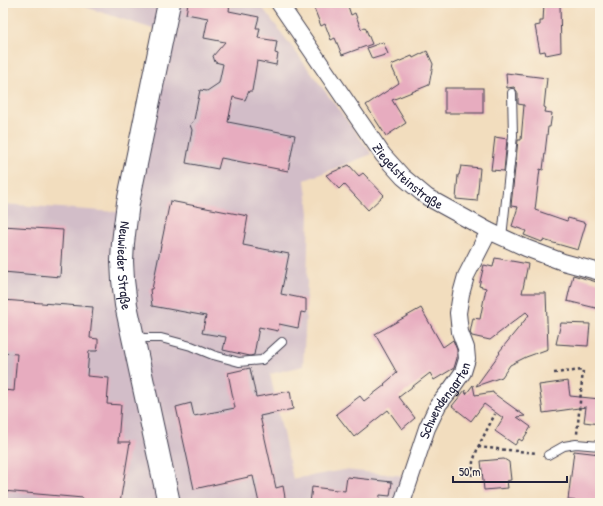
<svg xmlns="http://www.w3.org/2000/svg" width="603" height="506" viewBox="0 0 603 506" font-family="'Patrick Hand',sans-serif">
<rect width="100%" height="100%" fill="#fcf5e5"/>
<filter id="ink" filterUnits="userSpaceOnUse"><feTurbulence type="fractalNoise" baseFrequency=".025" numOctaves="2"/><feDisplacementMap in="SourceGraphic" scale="8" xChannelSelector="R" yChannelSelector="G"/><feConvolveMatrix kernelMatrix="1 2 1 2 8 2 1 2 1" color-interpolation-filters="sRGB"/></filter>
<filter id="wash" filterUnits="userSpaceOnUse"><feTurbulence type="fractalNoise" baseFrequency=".012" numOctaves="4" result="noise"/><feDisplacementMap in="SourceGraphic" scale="16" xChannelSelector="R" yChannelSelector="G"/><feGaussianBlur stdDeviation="0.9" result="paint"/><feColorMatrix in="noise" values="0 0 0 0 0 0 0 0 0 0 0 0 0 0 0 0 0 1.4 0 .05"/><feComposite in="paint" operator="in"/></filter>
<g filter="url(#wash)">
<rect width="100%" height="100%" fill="#f2ddbe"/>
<!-- industrial -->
<path fill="#d2bdc8" d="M73,3H259L372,154L305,180L309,213L306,314L303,366L270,374L293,479L344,470L416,477L409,503H3V204L117,212L156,30Z"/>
<g id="blocks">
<!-- building -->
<g fill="#e7acbf">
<path d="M188,3H230L229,11L259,17L256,28H260L258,38L277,41L275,53L278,54L276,65L257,61L252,91H249L245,100L233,97L228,122L295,135L288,171L221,158L218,169L186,163L192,130L190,125L194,120L200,90L207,91L219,83L223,64L215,62L213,56L225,42L204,38L208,18L186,14Z"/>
<path d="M312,3H347L351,15L355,13L361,29L365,27L372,44L342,55L335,38L331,40L325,24L321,26Z"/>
<path d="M544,3H560L561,52L546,55L545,51L540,52L535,26L540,25V21H543Z"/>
<path d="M383,42L388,54L372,59L367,48Z"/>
<path d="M427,51L433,64L429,85L392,100L406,123L386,136L366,105L399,83L391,65L412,56L413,58Z"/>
<path d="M506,73L547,78L544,107L546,108L545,112L552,113L550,127H548L543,170L540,169L535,210L567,221L568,218L586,223L578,250L543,240L542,242L524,235L526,231L512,226L518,207L511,206L518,140H521L524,105L518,104V93L514,87L507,88Z"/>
<rect x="445" y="88" width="38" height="25"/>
<path d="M495,137L507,139L504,171L491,170Z"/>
<path d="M349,165L359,176L363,173L384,195L368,210L344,184L339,189L326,175Z"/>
<path d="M461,166L480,168L477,201L456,199L458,175H459Z"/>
<path d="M170,201L248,216L243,245L289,254L281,294L306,299V313L301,312L298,328L279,324L278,331L259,327L254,355L250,356L223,350L226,337L202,333L206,316L152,306L150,289H152Z"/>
<path d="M3,226L63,230L60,277L3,272Z"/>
<path d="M495,258L528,264L522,293H546L548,349L526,357L510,365L502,377L476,386L500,353L499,352L529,315L526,312L490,340L472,336L470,333L473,318L480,319L486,288L479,286L484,265L493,267Z"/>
<path d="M573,275L600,283V309L567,301Z"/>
<path d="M3,300L93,307L90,338L98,339V345L97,351H89L87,376L109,378L107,404L121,405L118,442H130L120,503L83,500V498L3,491V390L14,391L17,354L3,353Z"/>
<path d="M421,308L443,347L453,340L457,350V358L454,368L434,380L430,373L399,397L415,418L402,429L388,410L354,437L336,414L360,396L364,401L385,385L384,384L397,373L375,334Z"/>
<path d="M561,323L590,324L588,346L556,344Z"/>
<path d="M250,368L256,397L290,391L293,409L260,416L276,488L283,486L286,503H259L253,476L194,489L176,407L191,403L194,416L235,408L228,373Z"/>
<path d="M568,381L570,396L600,399V424L584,422L586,407L543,413L539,385Z"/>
<path d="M473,385L475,395L493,392V393L525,416L517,417L531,427L522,441L519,439L515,445L495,431L503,418L484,404L471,421L452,406L465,390L466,394Z"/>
<path d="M574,451L600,454V503L568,500Z"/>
<path d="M504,459L509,462L511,480L507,481L508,488L484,490L481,461Z"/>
<path d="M347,477L392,482L390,496L380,495L379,503H310L312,487L345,491Z"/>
</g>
</g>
</g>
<g filter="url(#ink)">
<use href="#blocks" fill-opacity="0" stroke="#413e4f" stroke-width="1"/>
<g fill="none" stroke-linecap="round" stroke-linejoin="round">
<!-- lane casing -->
<g stroke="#413e4f" stroke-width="10">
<g id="lane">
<path d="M502,237L513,136L512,93"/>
<path d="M134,338H161L191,346L213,355L239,362L262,360L282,342"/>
<path d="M548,455L564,446L576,444L600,446"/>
</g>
</g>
<!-- street casing -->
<g stroke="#413e4f" stroke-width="18">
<g id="street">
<path id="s1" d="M279,3L383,155L403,177L427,197L489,231L526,248L563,262L600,272"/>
<path id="s2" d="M402,503L427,428L438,405L451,389L463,372L467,359L466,348L460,332L458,313L461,294L466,276L489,231"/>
</g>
</g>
<!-- secondary casing -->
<g stroke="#413e4f" stroke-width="24">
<g id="secondary">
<path id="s3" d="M169,3L128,203L125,226L123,243L122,261L123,280L126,305L169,503"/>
</g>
</g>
<!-- path -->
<g stroke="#413e4f" stroke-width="2.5" stroke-dasharray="3 3" stroke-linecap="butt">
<path d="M554,373L583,370L577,434"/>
<path d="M478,447L495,414"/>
<path d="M472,476L473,462L478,447L537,453"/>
</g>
<!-- lane -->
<use href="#lane" stroke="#fff" stroke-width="8"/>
<!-- street -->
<use href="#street" stroke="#fff" stroke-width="16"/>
<!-- secondary -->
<use href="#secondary" stroke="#fff" stroke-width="22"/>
</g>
</g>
<g text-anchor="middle" stroke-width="3" stroke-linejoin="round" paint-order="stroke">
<!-- street labels -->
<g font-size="14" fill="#22223b" stroke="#fcf5e5">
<text dy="5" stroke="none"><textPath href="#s1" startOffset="217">Ziegelsteinstraße</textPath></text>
<text dy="5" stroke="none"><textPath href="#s3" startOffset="267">Neuwieder Straße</textPath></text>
<text dy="5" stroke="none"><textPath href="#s2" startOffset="112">Schwendengarten</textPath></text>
</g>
</g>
<!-- margin -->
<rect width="603" height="506" fill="none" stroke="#fcf5e5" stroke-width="16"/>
<!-- scale -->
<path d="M453 476v6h114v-6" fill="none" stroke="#22223b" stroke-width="2"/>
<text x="459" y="476" font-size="12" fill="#22223b" stroke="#fcf5e5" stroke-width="3" paint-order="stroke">50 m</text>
</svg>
